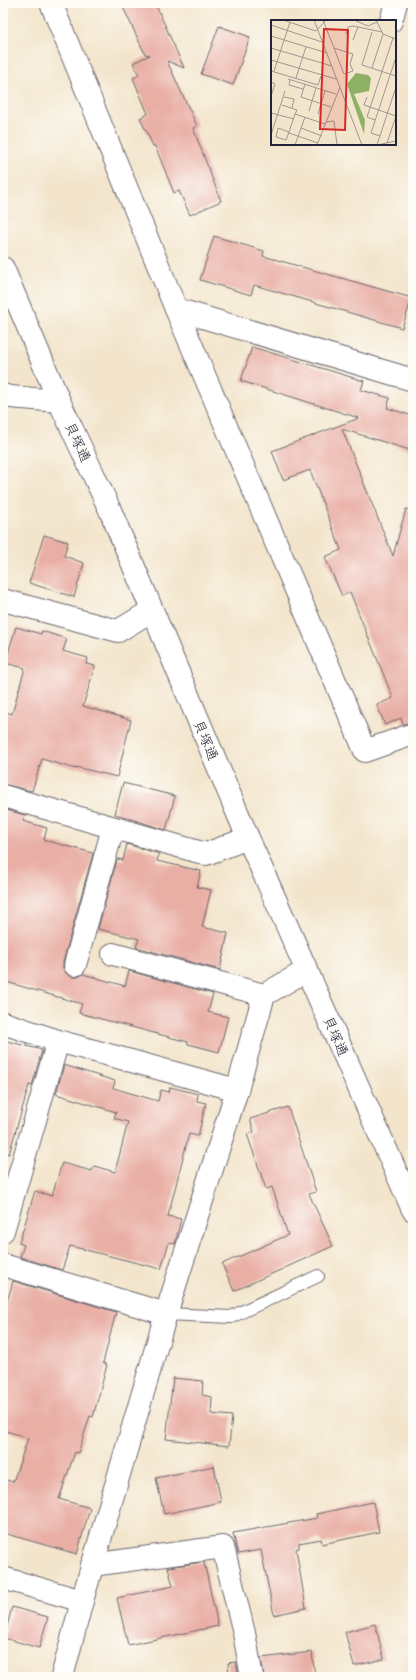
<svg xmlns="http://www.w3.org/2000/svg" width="416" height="1680" viewBox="0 0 416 1680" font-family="'Architects Daughter','Klee One',sans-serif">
<rect width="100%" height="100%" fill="#fdfcf7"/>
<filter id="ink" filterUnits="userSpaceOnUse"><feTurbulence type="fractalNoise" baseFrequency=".025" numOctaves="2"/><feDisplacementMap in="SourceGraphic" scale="8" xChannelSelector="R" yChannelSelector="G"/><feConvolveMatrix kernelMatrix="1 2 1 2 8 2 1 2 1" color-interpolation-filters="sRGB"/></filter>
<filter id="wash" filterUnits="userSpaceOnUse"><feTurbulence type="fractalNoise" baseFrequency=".012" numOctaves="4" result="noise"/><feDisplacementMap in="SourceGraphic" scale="16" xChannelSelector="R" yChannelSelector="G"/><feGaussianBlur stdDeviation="0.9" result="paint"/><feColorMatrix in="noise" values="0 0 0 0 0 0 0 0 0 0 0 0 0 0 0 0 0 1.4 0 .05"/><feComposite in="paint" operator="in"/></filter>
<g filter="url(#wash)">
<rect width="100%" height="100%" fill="#f3e5cc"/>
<g id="blocks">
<!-- building -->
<g fill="#e9afa5">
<path d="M121,3H155L184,68L167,61L197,126L193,128L221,201L190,215L179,191L174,193L155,146H153L140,118L148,114L133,78L139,75L133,63L150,55L145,54Z"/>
<path d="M219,26L250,37L233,85L201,74Z"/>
<path d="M214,236L264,251L263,256L412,298L402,328L254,285L251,295L200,280Z"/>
<path d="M252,347L364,381L361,390L390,398L387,408L413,416V451L342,429L393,556L406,509L413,510V722L403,724L401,718L385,725L377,705L393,698L350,592L342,596L325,557L341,550L310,470L283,480L272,451L359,418L241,381Z"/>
<path d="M44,535L68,542L64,556L84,563L74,597L29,583Z"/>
<path d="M16,627L41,634L42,631L67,639L63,651L88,658L86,664L95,666L83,706L131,720L117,777L76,767V769L42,759L32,791L3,784V711L12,714L25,668L5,663Z"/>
<path d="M123,783L175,796L166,830L115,814Z"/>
<path d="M3,809L25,815L23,821L47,828L44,840L93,853L63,962V968L66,973L72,977H78L83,974L125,986L129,971L213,994L208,1012L228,1017L219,1052L188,1044V1042L79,1013L82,1004L3,981Z"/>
<path d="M127,844L159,854L157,861L201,871L197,887L211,890L202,927L228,933L220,970L136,947L139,939L98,929L117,859L123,860Z"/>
<path d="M3,1040L42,1050L32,1086L29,1085L9,1154L3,1153Z"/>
<path d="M64,1065L115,1081L113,1088L158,1101L161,1090L169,1092L170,1087L198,1094L197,1101L206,1103L198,1136L189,1134L168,1216L181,1219L175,1244L169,1242L161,1269L70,1246L62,1270L20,1257L24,1245L19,1243L35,1191L52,1196L62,1163L92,1171L94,1166L115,1172L128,1122L114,1118L116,1112L56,1094Z"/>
<path d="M288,1107L316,1192L309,1194L333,1246L234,1291L222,1264L288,1235L272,1187L266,1189L247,1134L254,1132L250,1119Z"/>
<path d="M13,1281L116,1312L103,1363L107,1365L93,1417L90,1416L78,1453L75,1452L59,1499L90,1508L77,1554L3,1533V1479L13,1482L28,1438L3,1430V1316Z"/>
<path d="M173,1378L203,1381L202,1395L212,1397L211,1414L232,1416L229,1446L166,1439Z"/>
<path d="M214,1466L221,1502L164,1514L156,1478Z"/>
<path d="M373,1502L379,1532L322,1544L321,1539L299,1543V1548L296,1549L306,1608L274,1615L261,1550L238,1554L233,1533L317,1518L316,1514Z"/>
<path d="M204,1562L218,1626L128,1645L117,1598L173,1586L168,1567Z"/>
<path d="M12,1607L48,1617L39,1648L4,1638Z"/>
<path d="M375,1624L384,1659L354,1666L345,1632Z"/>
<path d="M312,1652L315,1677H264L261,1658Z"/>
<path d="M236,1662L239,1677H229L228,1663Z"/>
</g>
</g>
</g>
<g filter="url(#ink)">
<use href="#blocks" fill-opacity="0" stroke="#6b666e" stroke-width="1"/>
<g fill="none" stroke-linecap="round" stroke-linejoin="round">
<!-- lane casing -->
<g stroke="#6b666e" stroke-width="14">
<path id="lane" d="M166,1314L231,1317L318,1276"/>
</g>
<!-- street casing -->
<g stroke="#6b666e" stroke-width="24">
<g id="street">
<path d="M51,3L176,309L365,751L413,734"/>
<path d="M391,21L396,3"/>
<path d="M176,309L413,380"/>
<path d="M3,395L10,397L59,401"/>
<path d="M3,600L118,631L151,611"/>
<path d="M3,796L206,854L248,838"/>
<path d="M113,954L264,995"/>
<path d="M75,965L113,828"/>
<path d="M3,1023L58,1041L237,1090"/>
<path d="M3,1231L58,1041"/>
<path d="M3,1265L166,1314"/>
<path d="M92,1565L223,1547L244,1633L252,1677"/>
<path d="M3,1578L82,1601"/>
<path d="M62,1677L82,1601L166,1314L237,1090L264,995L307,970"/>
</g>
</g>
<!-- secondary casing -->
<g stroke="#6b666e" stroke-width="24">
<path id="secondary" d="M3,268L59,401L110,510L248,838L413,1210"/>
</g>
<!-- lane -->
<use href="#lane" stroke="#fff" stroke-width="12"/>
<!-- street -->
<use href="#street" stroke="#fff" stroke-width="22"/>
<!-- secondary -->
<use href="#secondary" stroke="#fff" stroke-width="22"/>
</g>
</g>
<g text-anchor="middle" stroke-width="3" stroke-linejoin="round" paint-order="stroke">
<!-- street labels -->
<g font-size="14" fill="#22223b" stroke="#fdfcf7">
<text transform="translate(78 442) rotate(65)" y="5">貝塚通</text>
<text transform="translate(206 740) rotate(67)" y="5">貝塚通</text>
<text transform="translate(336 1036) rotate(66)" y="5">貝塚通</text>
</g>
</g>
<!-- overview -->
<g transform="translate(271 20)">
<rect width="125" height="125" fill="#f3e5cc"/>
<path d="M85,53L97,55L100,58L98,71L83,74L94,100L93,114L76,64Z" fill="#8eb166"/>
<path fill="none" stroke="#9f9792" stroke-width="1" d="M12,0L45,11L55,0M43,0L91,125M52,0L63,28L73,54L82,51L79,44L82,34L63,28M83,0L97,6L106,2M105,0L112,14L125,19M0,5L51,22M101,12L91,45L125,56M75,14L77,7L82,6L111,12M0,16L56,33M82,20L87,7M0,28L61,46M0,40L65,59M101,48L112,14M0,51L47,65L50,56M3,51L19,2M25,58L35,27M17,59L65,74M19,60L18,65L32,69M0,62L4,64L0,76M34,64L30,77L60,87M13,77L23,79L21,88M96,77L93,85L125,96M11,85L26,90L24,94L18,112L15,120L5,117L7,108L18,112M38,91L45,68M0,93L23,99M24,94L54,104M47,94L54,71M104,100L96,97L122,18M55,102L63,101L66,125M30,108L51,116M18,113L47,123M0,115L14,71M109,116L100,113L125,37M116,123L125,96M24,125L34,97M46,125L69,67M106,125L125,67M106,125L125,121"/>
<path fill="#d62828" fill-opacity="0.15" stroke="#d62828" stroke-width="2" d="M53,9L77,10L74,110L49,109Z"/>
<rect width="125" height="125" fill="none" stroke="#22223b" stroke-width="2"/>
</g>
<!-- margin -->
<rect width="416" height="1680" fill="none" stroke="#fdfcf7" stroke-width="16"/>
</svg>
